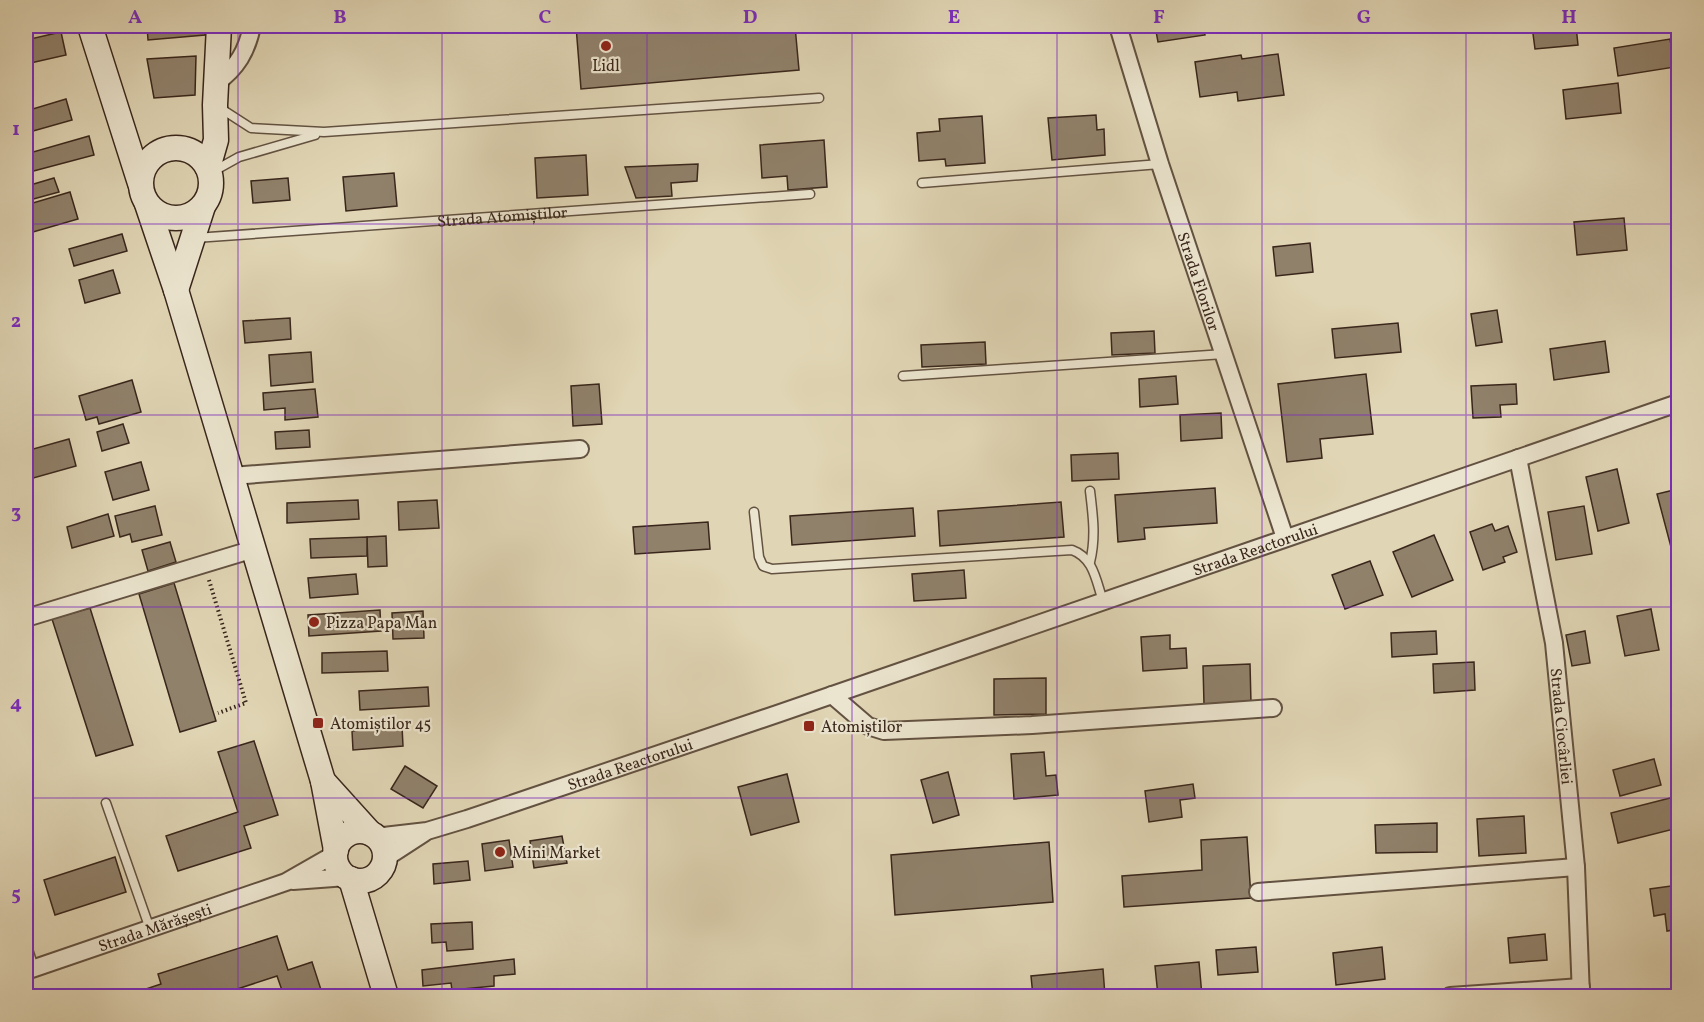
<svg xmlns="http://www.w3.org/2000/svg" width="1704" height="1022" viewBox="0 0 1704 1022" font-family="Vollkorn,serif">
<rect width="100%" height="100%" fill="#e0d5b4"/>
<filter id="stains"><feTurbulence type="fractalNoise" baseFrequency=".00333" numOctaves="4"/><feColorMatrix values="0 0 0 0 .2 0 0 0 0 .09 0 0 0 0 .02 0 0 0 .5 -.17"/></filter>
<radialGradient id="worn" r=".72"><stop offset=".6" stop-color="#630" stop-opacity="0"/><stop offset="1" stop-color="#630" stop-opacity=".3"/></radialGradient>
<!-- building -->
<g fill="#90816b" stroke="#39261b" stroke-width="1.5">
<path d="M147,26H204L205,35L148,40Z"/>
<path d="M576,26H795L799,70L581,89Z"/>
<path d="M1155,26H1203L1205,35L1158,42Z"/>
<path d="M1532,26H1576L1578,45L1535,49Z"/>
<path d="M61,32L66,55L26,64V40Z"/>
<path d="M1670,39L1675,67L1618,76L1614,48Z"/>
<path d="M1278,54L1284,95L1238,101L1237,92L1200,97L1195,62L1241,55L1242,59Z"/>
<path d="M196,56L195,95L154,98L147,59Z"/>
<path d="M1618,83L1621,113L1566,119L1563,90Z"/>
<path d="M66,99L72,120L26,133V111Z"/>
<path d="M1096,115L1097,130L1104,129L1105,155L1052,160L1048,118Z"/>
<path d="M982,116L985,163L946,166L945,159L919,161L917,133L940,131L939,119Z"/>
<path d="M89,136L94,155L26,173V154Z"/>
<path d="M824,140L827,187L788,190L787,176L762,178L760,145Z"/>
<path d="M586,155L588,195L537,198L535,158Z"/>
<path d="M698,164L697,181L671,183L672,196L636,198L625,167Z"/>
<path d="M394,173L397,206L346,211L343,177Z"/>
<path d="M54,178L59,192L26,201V180L27,186Z"/>
<path d="M288,178L290,200L253,203L251,181Z"/>
<path d="M70,192L78,219L26,234V205Z"/>
<path d="M1624,218L1627,250L1577,255L1574,222Z"/>
<path d="M122,234L127,251L74,266L69,249Z"/>
<path d="M1310,243L1313,272L1276,276L1273,247Z"/>
<path d="M113,270L120,293L85,303L79,280Z"/>
<path d="M1497,310L1502,342L1476,346L1471,314Z"/>
<path d="M290,318L291,339L245,343L243,321Z"/>
<path d="M1398,323L1401,352L1335,358L1332,329Z"/>
<path d="M1154,331L1155,353L1112,355L1111,333Z"/>
<path d="M1605,341L1609,372L1554,380L1550,349Z"/>
<path d="M985,342L986,364L922,367L921,345Z"/>
<path d="M311,352L313,382L271,386L269,355Z"/>
<path d="M1366,374L1373,434L1320,439L1322,458L1287,462L1278,384Z"/>
<path d="M1176,376L1178,404L1140,407L1139,379Z"/>
<path d="M132,380L141,412L99,424L97,417L86,420L79,396Z"/>
<path d="M599,384L602,424L573,426L571,386Z"/>
<path d="M1516,384L1517,404L1500,405L1501,417L1473,418L1471,386Z"/>
<path d="M315,389L318,417L285,420V408L264,410L263,393Z"/>
<path d="M1221,413L1222,438L1181,441L1180,415Z"/>
<path d="M123,424L129,443L102,451L97,432Z"/>
<path d="M309,430L310,447L276,449L275,432Z"/>
<path d="M69,439L76,466L26,480V451Z"/>
<path d="M1118,453L1119,479L1072,481L1071,455Z"/>
<path d="M141,462L149,490L113,500L105,472Z"/>
<path d="M1617,469L1629,523L1598,531L1586,477Z"/>
<path d="M1215,488L1217,523L1144,528L1145,539L1118,542L1115,495Z"/>
<path d="M1678,489V565L1676,566L1657,494Z"/>
<path d="M358,500L359,519L287,523V503Z"/>
<path d="M437,500L439,528L399,530L398,502Z"/>
<path d="M1061,502L1064,537L940,546L938,511Z"/>
<path d="M155,506L162,535L132,542L130,534L120,537L115,516Z"/>
<path d="M1584,506L1592,554L1556,560L1548,512Z"/>
<path d="M913,508L915,536L792,545L790,516Z"/>
<path d="M108,514L114,536L72,548L67,527Z"/>
<path d="M708,522L710,549L635,554L633,527Z"/>
<path d="M1492,524L1495,531L1508,526L1517,552L1503,557L1505,562L1483,570L1470,532Z"/>
<path d="M1434,535L1453,580L1412,597L1393,552Z"/>
<path d="M386,536L387,566L368,567L367,537Z"/>
<path d="M367,537V556L311,558L310,539Z"/>
<path d="M170,542L176,562L148,571L142,550Z"/>
<path d="M1370,561L1383,595L1345,609L1332,575Z"/>
<path d="M964,570L966,598L914,601L912,574Z"/>
<path d="M356,574L358,594L310,598L308,578Z"/>
<path d="M174,583L216,721L180,732L139,594Z"/>
<path d="M90,608L133,745L96,756L52,619Z"/>
<path d="M1651,609L1659,650L1625,656L1617,616Z"/>
<path d="M380,610L381,631L309,636L308,615Z"/>
<path d="M423,611L424,638L393,639L392,613Z"/>
<path d="M1436,631L1437,654L1392,657L1391,633Z"/>
<path d="M1585,631L1590,663L1572,666L1566,635Z"/>
<path d="M1170,635V649L1186,648L1187,668L1143,671L1141,637Z"/>
<path d="M387,651L388,671L322,673V653Z"/>
<path d="M1474,662L1475,690L1434,693L1433,664Z"/>
<path d="M1250,664L1251,703L1204,704L1203,666Z"/>
<path d="M1046,678V714L994,715V679Z"/>
<path d="M428,687L429,706L360,710L359,691Z"/>
<path d="M402,726L403,746L353,750L352,731Z"/>
<path d="M254,741L278,815L244,826L251,848L178,871L166,836L238,812L218,752Z"/>
<path d="M1044,752L1046,776L1056,775L1058,795L1014,799L1011,754Z"/>
<path d="M1654,759L1661,785L1620,796L1613,770Z"/>
<path d="M405,766L437,786L423,808L391,789Z"/>
<path d="M948,772L959,815L933,823L921,780Z"/>
<path d="M787,774L799,822L751,835L738,787Z"/>
<path d="M1193,784L1195,798L1180,800L1182,817L1149,822L1145,791Z"/>
<path d="M1678,796V828L1618,843L1611,813Z"/>
<path d="M1524,816L1526,853L1479,856L1477,819Z"/>
<path d="M1437,823V852L1376,853L1375,825Z"/>
<path d="M562,836L567,863L534,868L530,841Z"/>
<path d="M1247,837L1251,898L1124,907L1122,876L1202,870L1201,840Z"/>
<path d="M509,840L513,867L485,871L482,844Z"/>
<path d="M1049,842L1053,902L895,915L891,855Z"/>
<path d="M115,857L126,892L55,915L44,880Z"/>
<path d="M468,861L470,880L434,884L433,864Z"/>
<path d="M1678,885V929L1667,931L1665,914L1654,916L1650,889Z"/>
<path d="M472,922L473,949L447,951L446,942L432,943L431,924Z"/>
<path d="M1545,934L1547,960L1510,963L1508,938Z"/>
<path d="M277,936L288,970L312,962L323,996H284L277,976L216,996H138L137,992L161,984L158,974Z"/>
<path d="M1256,947L1258,972L1218,975L1216,950Z"/>
<path d="M1382,947L1385,979L1336,985L1333,953Z"/>
<path d="M514,959L515,974L494,976V986L452,990L451,983L423,986L422,970Z"/>
<path d="M1199,962L1202,996H1158L1155,966Z"/>
<path d="M1103,969L1105,996H1033L1031,976Z"/>
</g>
<g fill="none" stroke-linecap="round" stroke-linejoin="round">
<!-- service casing -->
<g stroke="#635241" stroke-width="11">
<g id="service">
<path d="M220,108L251,128L324,132L819,98"/>
<path d="M212,172L239,157L315,135"/>
<path d="M922,183L1160,164"/>
<path id="s1" d="M195,238L810,194"/>
<path d="M903,376L1224,354"/>
<path d="M1090,491C1093,516 1096,538 1090,562"/>
<path d="M754,512L759,557L763,566L772,569L1072,550C1094,558 1096,581 1103,601"/>
<path d="M106,803L150,929"/>
<path d="M26,943L34,968"/>
</g>
</g>
<!-- minor casing -->
<g stroke="#635241" stroke-width="20">
<g id="minor">
<path id="s2" d="M1118,26L1160,164L1285,538"/>
<path d="M216,83C237,68 247,51 252,26"/>
<path id="s3" d="M1518,458L1554,643L1576,867L1581,996"/>
<path d="M232,476L580,449"/>
<path d="M26,618L254,549"/>
<path d="M832,695L868,726L884,731L1032,725L1273,708"/>
<path id="s4" d="M375,837L427,831L467,819L780,713L1678,403"/>
<path d="M384,859L424,833"/>
<path d="M293,881L347,877"/>
<path d="M1258,892L1576,867"/>
<path id="s5" d="M26,971L286,882L335,854"/>
<path d="M1450,996L1581,987"/>
</g>
</g>
<!-- secondary casing -->
<g stroke="#39261b" stroke-width="27">
<g id="secondary">
<path d="M90,26L140,183"/>
<circle cx="176" cy="183" r="35"/>
<path d="M208,168L216,140L215,105L219,26"/>
<path d="M147,204L176,290L323,781L336,850"/>
<path d="M176,290L203,206"/>
<path d="M323,781L370,833"/>
<circle cx="360" cy="856" r="25"/>
<path d="M351,879L386,996"/>
</g>
</g>
<!-- path -->
<path stroke="#39261b" stroke-width="4" stroke-dasharray="1.5 3" stroke-linecap="butt" d="M209,580L246,703L218,713"/>
<!-- service -->
<use href="#service" stroke="#ebe4ce" stroke-width="8"/>
<!-- minor -->
<use href="#minor" stroke="#ebe4ce" stroke-width="16"/>
<!-- secondary -->
<use href="#secondary" stroke="#ebe4ce" stroke-width="24"/>
</g>
<!-- grid -->
<path fill="none" stroke="#7b2cbf" stroke-width="1.5" stroke-opacity="0.55" d="M238,26V996M442,26V996M647,26V996M852,26V996M1057,26V996M1262,26V996M1466,26V996M26,224H1678M26,415H1678M26,607H1678M26,798H1678"/>
<!-- markers -->
<g fill="#8f2418" stroke="#ebe4ce" stroke-width="2">
<circle cx="606" cy="46" r="6"/>
<circle cx="314" cy="622" r="6"/>
<rect x="312" y="717" width="12" height="12" rx="3"/>
<rect x="803" y="720" width="12" height="12" rx="3"/>
<circle cx="500" cy="852" r="6"/>
</g>
<g text-anchor="middle" stroke-width="4.5" stroke-linejoin="round" paint-order="stroke">
<!-- poi labels -->
<g font-size="16" fill="#39261b" stroke="#ebe4ce" text-anchor="start">
<text x="606" y="71" text-anchor="middle">Lidl</text>
<text x="326" y="628">Pizza Papa Man</text>
<text x="330" y="729">Atomiștilor 45</text>
<text x="821" y="732">Atomiștilor</text>
<text x="512" y="858">Mini Market</text>
</g>
<!-- street labels -->
<g font-size="16" fill="#39261b" stroke="#ebe4ce">
<text dy="6" stroke="none"><textPath href="#s1" startOffset="308">Strada Atomiștilor</textPath></text>
<text dy="6" stroke="none"><textPath href="#s2" startOffset="268">Strada Florilor</textPath></text>
<text dy="6" stroke="none"><textPath href="#s4" startOffset="927">Strada Reactorului</textPath></text>
<text dy="6" stroke="none"><textPath href="#s3" startOffset="272">Strada Ciocârliei</textPath></text>
<text dy="6" stroke="none"><textPath href="#s4" startOffset="266">Strada Reactorului</textPath></text>
<text dy="6" stroke="none"><textPath href="#s5" startOffset="136">Strada Mărășești</textPath></text>
</g>
</g>
<!-- margin -->
<rect width="1704" height="1022" fill="none" stroke="#e0d5b4" stroke-width="66"/>
<rect x="33" y="33" width="1638" height="956" fill="none" stroke="#7b2cbf" stroke-width="2"/>
<g font-size="20" text-anchor="middle" font-weight="bold" fill="#7b2cbf">
<text x="135" y="23">A</text>
<text x="340" y="23">B</text>
<text x="545" y="23">C</text>
<text x="750" y="23">D</text>
<text x="954" y="23">E</text>
<text x="1159" y="23">F</text>
<text x="1364" y="23">G</text>
<text x="1569" y="23">H</text>
<text x="16" y="135">1</text>
<text x="16" y="327">2</text>
<text x="16" y="518">3</text>
<text x="16" y="709">4</text>
<text x="16" y="900">5</text>
</g>
<rect width="100%" height="100%" filter="url(#stains)"/>
<rect width="100%" height="100%" fill="url(#worn)"/>
</svg>
